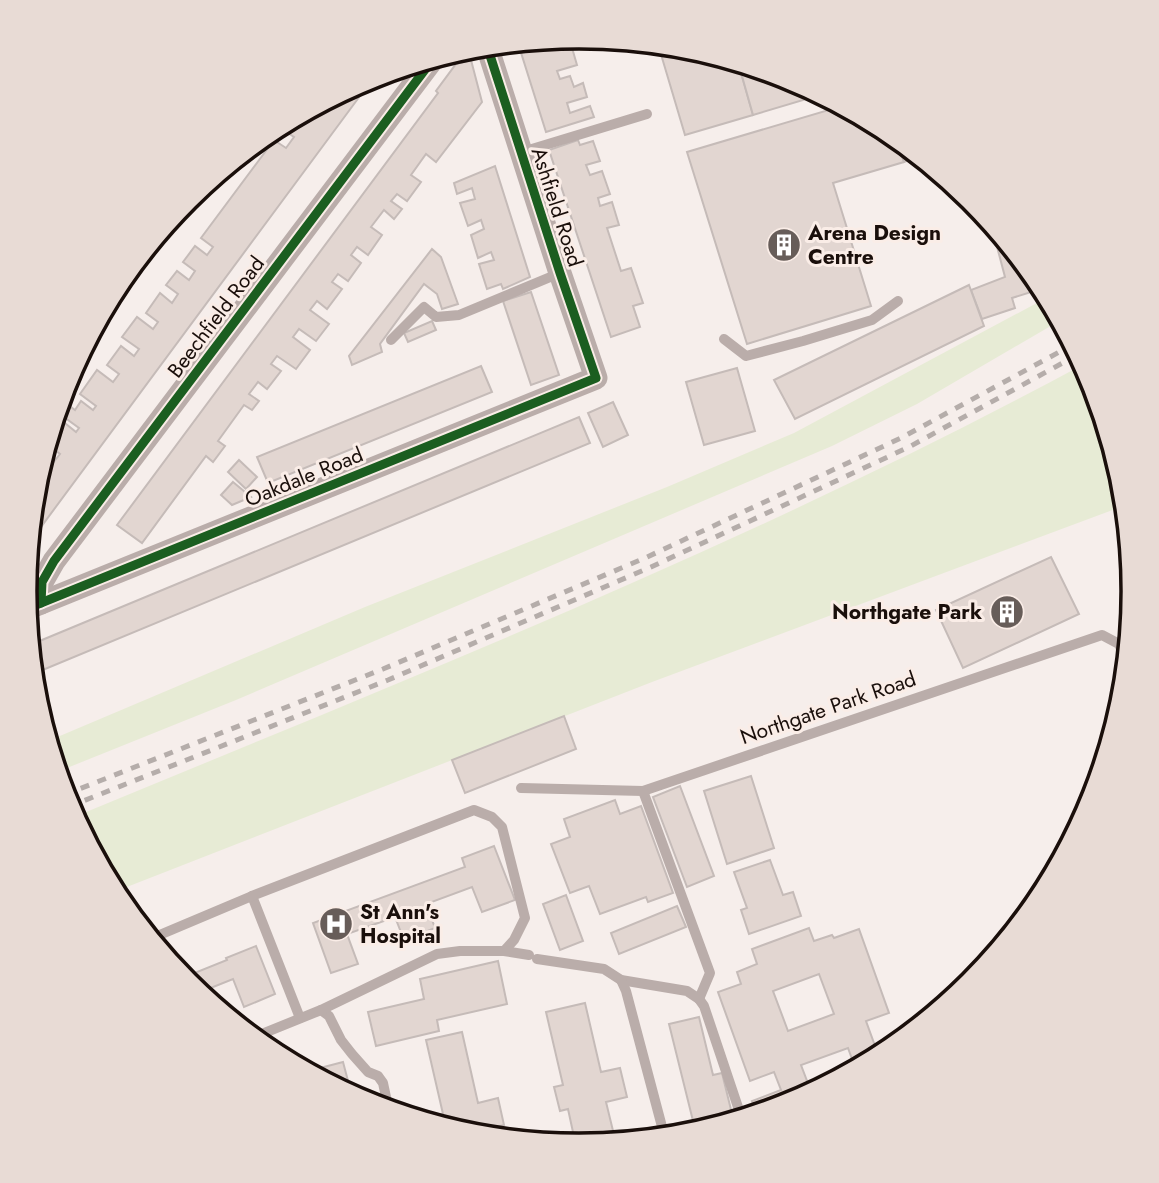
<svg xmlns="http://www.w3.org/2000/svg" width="1159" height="1183" viewBox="0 0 1159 1183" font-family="Jost,sans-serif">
<rect width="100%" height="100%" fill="#f6eeeb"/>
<!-- green -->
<g fill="#e7ebd5">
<path d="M1048,297L1061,320L917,404L832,446L236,700L57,772L48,741L365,607L667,487L794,433Z"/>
<path d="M1084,364L1092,379L1124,484L1126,505L652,682L114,892L74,817C415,676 759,540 1084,364Z"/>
</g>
<!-- building -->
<g fill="#e2d6d1" stroke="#c5bbb8" stroke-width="2" fill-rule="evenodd">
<path d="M547,40L550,47L570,41L577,65L557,71L560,79L570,76L574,87L583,83L587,97L567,103L570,113L590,106L594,117L546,132L518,43Z"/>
<path d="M658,44L677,46L660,51Z"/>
<path d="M677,46L688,47L738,62L753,115L685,135L660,51Z"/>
<path d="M471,60L482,102L436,162L426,154L411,175L421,182L407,201L397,194L391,201L402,209L394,219L384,210L371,227L382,235L368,255L357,247L351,255L361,263L348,281L338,274L332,282L342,289L327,309L317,301L310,310L329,324L316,341L299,329L293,337L310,350L296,369L277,356L271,364L281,371L267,389L258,382L249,394L259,401L252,410L244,405L218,441L225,446L213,462L206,456L142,543L117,525L438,93L436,91L456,64Z"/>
<path d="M738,62L792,79L820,95L753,115Z"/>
<path d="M374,77L38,531L31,526L35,483L43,457L52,464L60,454L47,444L50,435L61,420L76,432L79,428L57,412L64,402L75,410L81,401L93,410L96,406L80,394L97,370L113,382L119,374L107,365L121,346L134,356L139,349L122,337L137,317L153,329L158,322L146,313L160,293L172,303L178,294L166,285L177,271L189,280L195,271L183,262L195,246L207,255L213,247L201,238L274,140L286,148L294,137L282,129L288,121L301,114L308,120L311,115L307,111Z"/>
<path d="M842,106L888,130L896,137L904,162L833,183L871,306L747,344L687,152Z"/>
<path d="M896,137L920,156L904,162Z"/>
<path d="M578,140L580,145L593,141L600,161L586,165L590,175L602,171L610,194L598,198L600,206L612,202L619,225L607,228L621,271L631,268L643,303L633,306L640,327L611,337L549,150Z"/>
<path d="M495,166L530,277L503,289L501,284L487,289L479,264L494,260L491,252L478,258L471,235L484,229L481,220L468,226L460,203L475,199L472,188L457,194L454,183Z"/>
<path d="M989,220L1003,237L995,239Z"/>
<path d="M1003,237L1044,288L1012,298L1015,308L982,319L971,290L1005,277L995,239Z"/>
<path d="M432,249L441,257L458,304L442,309L437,294L424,284L380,344L382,352L352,365L349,356Z"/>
<path d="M969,285L984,326L795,419L774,380Z"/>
<path d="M531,292L559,375L531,385L503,301Z"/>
<path d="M432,321L436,330L408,342L404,333Z"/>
<path d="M481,366L492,392L268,483L257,457Z"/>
<path d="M737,368L755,431L704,445L686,382Z"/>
<path d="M613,402L628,435L603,447L588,413Z"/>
<path d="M579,417L590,443L33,674L30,645Z"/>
<path d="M239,460L257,477L246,489L228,472Z"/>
<path d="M233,482L251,497L232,505L221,495Z"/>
<path d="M1051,557L1079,614L963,668L936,610Z"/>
<path d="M1132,618L1130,639L1123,622Z"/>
<path d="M564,716L576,749L465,793L452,760Z"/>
<path d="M751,776L774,848L727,864L704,791Z"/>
<path d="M680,786L714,876L687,887L653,797Z"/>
<path d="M615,800L620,814L641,806L673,893L648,902L646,897L600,914L589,886L570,893L551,844L570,837L564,819Z"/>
<path d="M494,846L515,900L482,912L472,887L426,904L435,928L430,930L404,940L395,917L347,934L358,964L331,973L313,923L465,867L462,858Z"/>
<path d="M770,860L783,895L793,892L801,916L749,934L741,910L747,908L734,872Z"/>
<path d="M566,895L583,941L560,950L543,904Z"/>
<path d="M677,906L686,927L619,954L611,933Z"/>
<path d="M809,928L814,941L832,935L834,938L859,929L889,1013L866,1021L878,1054L893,1049L856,1070L848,1048L801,1065L812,1094L792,1104L757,1115L752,1101L781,1090L774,1072L750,1081L718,992L741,984L737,972L757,964L752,949ZM819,974L834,1014L788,1031L773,991Z"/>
<path d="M256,946L275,994L244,1007L233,979L198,993L182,978L227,960L226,958Z"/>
<path d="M498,961L507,1004L437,1020L439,1031L376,1046L368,1012L424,999L420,979Z"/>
<path d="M585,1003L601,1072L620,1068L627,1097L606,1102L616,1143L579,1146H576L568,1109L560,1111L554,1087L563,1085L546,1012Z"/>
<path d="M699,1017L713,1075L722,1073L734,1122L696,1133L669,1024Z"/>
<path d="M462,1032L478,1103L498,1098L504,1125L484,1130L485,1137L471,1136L433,1124L431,1116L443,1114L426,1040Z"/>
<path d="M343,1062L352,1096L323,1081L320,1068Z"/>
</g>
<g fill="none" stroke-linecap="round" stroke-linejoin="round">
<!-- lane -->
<g stroke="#baadaa" stroke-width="10">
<path d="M522,152L647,114"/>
<path d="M724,339L746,356L803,341L872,320L898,301"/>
<path d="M391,340L424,307L436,317L459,315L560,273"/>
<path d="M521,788L643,791L1102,635L1119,644L1127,664"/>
<path d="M643,791L710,973L699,999"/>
<path d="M252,896L300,1018"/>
<path d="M150,939L252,896L474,810L492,817L502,827L525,918L514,940L504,951"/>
<path d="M537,959L604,969L621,980L687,991L699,999L704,1006L742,1119"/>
<path d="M621,980L626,991L665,1138"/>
<path d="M321,1010L329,1016L341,1040L352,1054L368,1072L378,1076L383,1083L389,1111"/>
<path d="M252,1038L321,1010L437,954L460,951H504L529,955"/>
</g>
<!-- street -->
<g stroke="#baadaa" stroke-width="23">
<path d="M41,603L42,582L54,561L433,59"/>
<path d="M26,609L596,378L560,273L487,46"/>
</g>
<!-- rail -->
<g stroke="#b5adaa" stroke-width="5" stroke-dasharray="9 9" stroke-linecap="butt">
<path d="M64,795L383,669L645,558L901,438L1074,344"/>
<path d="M68,807L388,680L651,567L909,447L1079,354"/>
</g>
<!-- cycleway casing -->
<g stroke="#faede7" stroke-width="13">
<g id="cycleway">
<path d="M41,603L42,582L54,561L433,59"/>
<path d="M26,609L596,378L560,273L487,46"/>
</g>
</g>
<!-- cycleway -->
<use href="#cycleway" stroke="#1b5e20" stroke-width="9"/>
</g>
<!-- icons -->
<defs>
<g id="building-disc" transform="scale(1.75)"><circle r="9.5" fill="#675d59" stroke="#faede7"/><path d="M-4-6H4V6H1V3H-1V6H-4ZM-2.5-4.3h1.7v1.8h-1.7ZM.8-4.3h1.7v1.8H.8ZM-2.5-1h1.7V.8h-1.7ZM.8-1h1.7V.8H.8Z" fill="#fff"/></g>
<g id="hospital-disc" transform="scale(1.75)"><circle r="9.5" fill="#675d59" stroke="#faede7"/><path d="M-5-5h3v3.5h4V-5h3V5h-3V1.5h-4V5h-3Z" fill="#fff"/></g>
</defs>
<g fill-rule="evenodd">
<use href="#building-disc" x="784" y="245"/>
<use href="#building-disc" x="1007" y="612"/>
<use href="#hospital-disc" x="336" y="924"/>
</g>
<g text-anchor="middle" stroke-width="6" stroke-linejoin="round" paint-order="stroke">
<!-- street labels -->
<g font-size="21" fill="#1a0f0b" stroke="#faede7">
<text transform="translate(557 207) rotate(72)" y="7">Ashfield Road</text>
<text transform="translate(216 317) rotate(-53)" y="7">Beechfield Road</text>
<text transform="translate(304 477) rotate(-22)" y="7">Oakdale Road</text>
<text transform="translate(828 708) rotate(-19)" y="7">Northgate Park Road</text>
</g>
<!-- poi labels -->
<g font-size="21" font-weight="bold" fill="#1a0f0b" stroke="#faede7" text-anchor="start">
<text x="808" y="240">Arena Design<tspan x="808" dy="24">Centre</tspan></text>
<text x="982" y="619" text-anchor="end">Northgate Park</text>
<text x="360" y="919">St Ann's<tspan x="360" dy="24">Hospital</tspan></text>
</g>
</g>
<!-- crop -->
<path d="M0 0H1159V1183H0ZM37 591a542 542 0 1 1 1084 0a542 542 0 1 1-1084 0Z" fill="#e8dbd5" fill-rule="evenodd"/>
<path fill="none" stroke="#1a0f0b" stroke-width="3.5" d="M37 591a542 542 0 1 1 1084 0a542 542 0 1 1-1084 0Z"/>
</svg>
